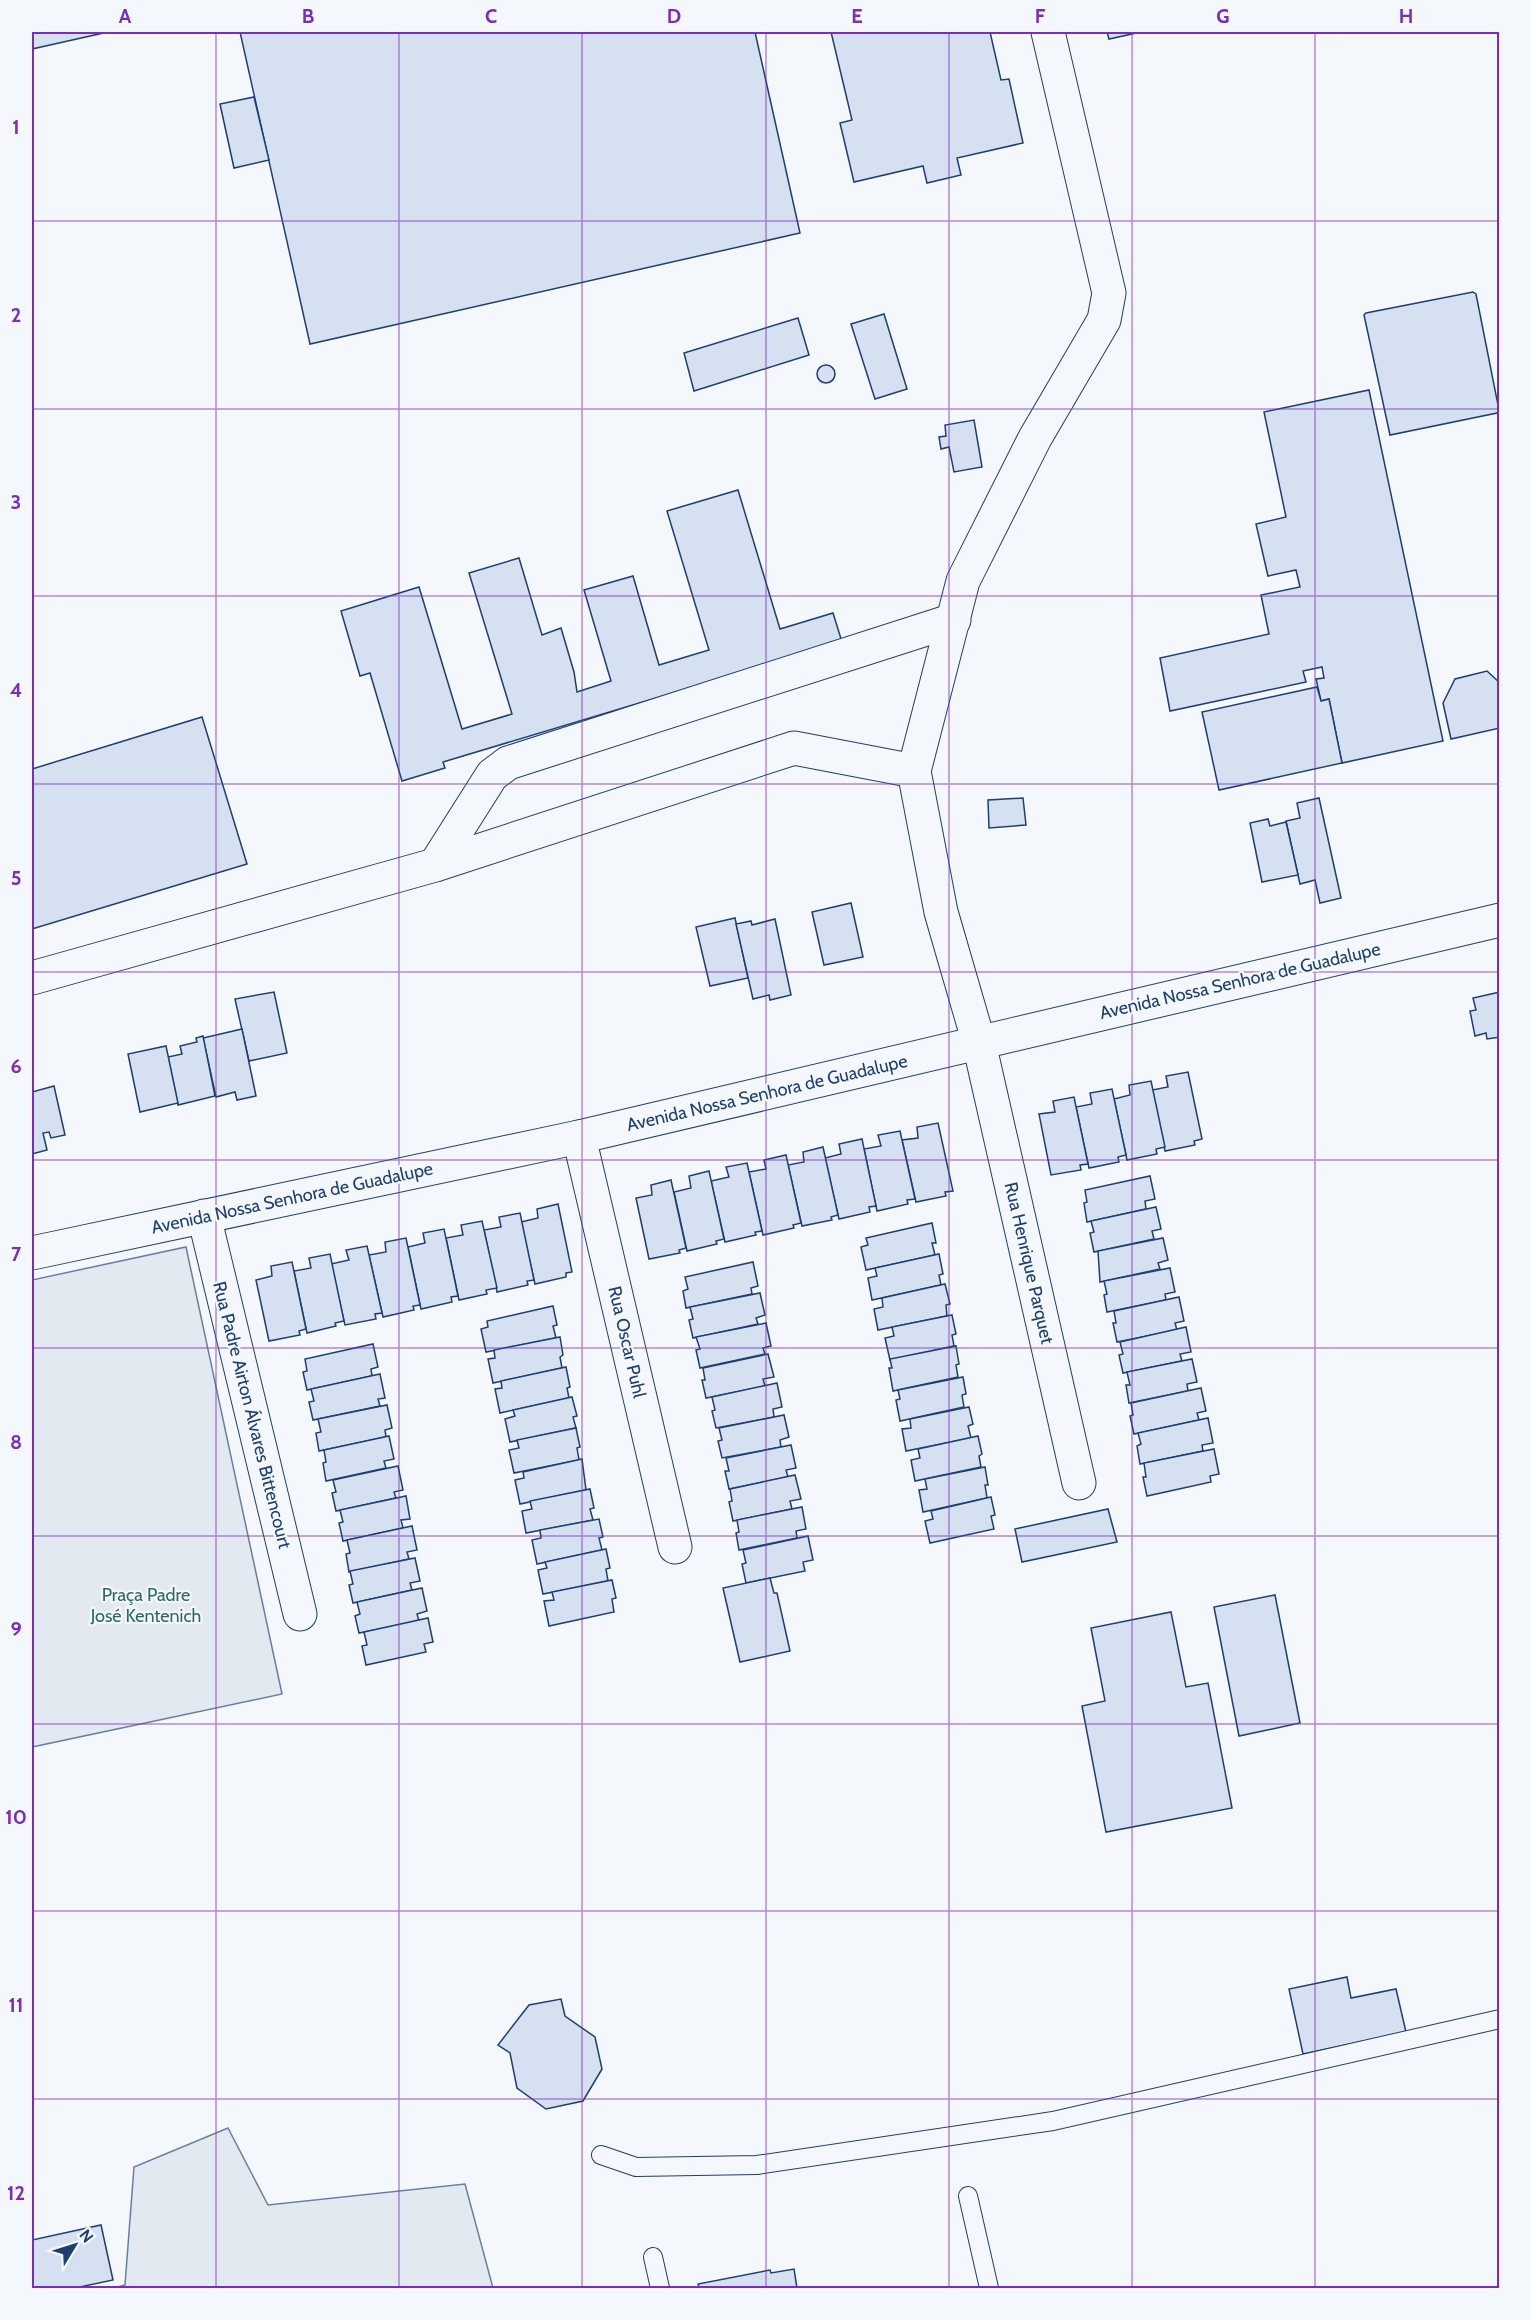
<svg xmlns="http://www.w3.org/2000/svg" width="1531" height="2320" viewBox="0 0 1531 2320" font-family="Cabin,sans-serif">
<rect width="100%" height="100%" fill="#f4f7fb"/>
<!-- green -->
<g fill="#e3e9f0" stroke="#687fa3" stroke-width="1.5">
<path d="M186,1247L282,1694L32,1747V1280Z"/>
<path d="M228,2128L268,2205L465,2184L493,2288H114L125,2285L134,2167Z"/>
</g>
<!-- building -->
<g fill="#d5e0f0" stroke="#1d3f73" stroke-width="1.5">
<path d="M32,32H108L32,49Z"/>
<path d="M240,32H755L800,233L310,344Z"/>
<path d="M831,32H990L1001,80L1009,79L1023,143L957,158L961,175L927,183L923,166L854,182L840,123L852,120Z"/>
<path d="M1107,32H1141L1109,39Z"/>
<path d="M254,97L269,160L234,168L220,104Z"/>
<path d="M1473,292L1476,294L1499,410L1497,413L1390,435L1364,315L1366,313Z"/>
<path d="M884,314L907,389L875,399L851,324Z"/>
<path d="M798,318L809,355L694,391L684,353Z"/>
<circle cx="826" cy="374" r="9"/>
<path d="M1369,390L1443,741L1342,763L1329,699L1321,701L1316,679L1324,678L1322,667L1303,671L1306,682L1170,711L1160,658L1269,634L1261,595L1300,587L1296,570L1268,576L1256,524L1286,517L1264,412Z"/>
<path d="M974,420L982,467L954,472L949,447L941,449L939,437L946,436L945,425Z"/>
<path d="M738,490L780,629L833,613L842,642L443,762L445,768L402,781L370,673L360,676L341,611L419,587L462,729L512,714L469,573L519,558L542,635L561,628L574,672L577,692L611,681L584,590L633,576L659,665L709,650L667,511Z"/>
<path d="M1487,671L1500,683V728L1451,739L1443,703L1455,679Z"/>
<path d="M1317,687L1321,701L1329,699L1342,763L1219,790L1202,712Z"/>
<path d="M202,717L247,864L32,929V769Z"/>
<path d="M1023,798L1026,825L989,828L988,800Z"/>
<path d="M1319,798L1341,898L1320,903L1315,880L1300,884L1286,821L1300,818L1297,803Z"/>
<path d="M1268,819L1270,826L1286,822L1298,875L1262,882L1250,823Z"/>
<path d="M851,903L863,957L824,965L812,912Z"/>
<path d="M735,918L748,978L710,986L696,927Z"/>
<path d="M775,919L791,995L770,1000L769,995L753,999L736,924L751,921L752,925Z"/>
<path d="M274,992L287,1053L249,1061L235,999Z"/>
<path d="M1500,992V1037L1487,1039L1486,1033L1475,1036L1470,1011L1476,1010L1473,998Z"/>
<path d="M242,1029L256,1096L237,1100L235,1092L216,1097L203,1038Z"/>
<path d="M203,1036L215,1096L178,1105L168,1057L182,1054L180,1046L197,1042L196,1038Z"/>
<path d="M166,1046L178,1103L140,1112L128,1054Z"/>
<path d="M1188,1072L1202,1139L1194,1141L1195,1145L1165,1151L1152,1090L1168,1087L1166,1076Z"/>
<path d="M1151,1081L1165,1147L1156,1149L1157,1154L1127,1160L1114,1099L1130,1095L1129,1085Z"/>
<path d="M54,1086L65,1135L51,1138L49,1132L43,1133L47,1150L32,1154V1092Z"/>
<path d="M1112,1089L1126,1155L1118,1157L1119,1162L1089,1168L1076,1107L1092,1104L1090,1093Z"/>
<path d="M1074,1097L1088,1164L1080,1165L1081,1170L1051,1175L1039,1114L1055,1112L1053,1101Z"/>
<path d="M938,1123L953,1191L945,1192L946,1196L916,1202L902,1140L918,1138L917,1127Z"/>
<path d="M900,1131L915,1199L907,1200L908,1204L877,1211L864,1149L881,1146L878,1135Z"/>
<path d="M862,1139L876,1206L869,1207L870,1212L839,1219L825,1158L841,1154L839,1144Z"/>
<path d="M823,1147L838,1215L831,1217L832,1220L802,1226L788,1165L804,1162L803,1152Z"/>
<path d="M786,1155L801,1223L793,1225L794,1228L763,1235L749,1172L766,1169L764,1160Z"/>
<path d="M747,1163L762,1231L755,1232L756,1235L725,1242L711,1181L729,1177L726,1167Z"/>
<path d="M709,1171L724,1239L716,1241L717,1244L687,1251L674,1192L691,1188L689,1176Z"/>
<path d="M1150,1176L1155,1199L1145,1201L1146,1209L1087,1222L1084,1203L1087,1202L1085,1190Z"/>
<path d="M671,1180L686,1248L679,1250L680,1253L649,1259L636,1198L652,1195L651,1185Z"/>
<path d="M558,1204L572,1272L566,1273V1277L535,1284L521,1222L538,1218L537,1209Z"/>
<path d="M1156,1207L1161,1229L1152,1231L1154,1239L1094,1252L1090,1233L1094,1232L1091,1221Z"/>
<path d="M520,1213L534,1280L527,1281L528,1285L497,1292L484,1230L501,1227L499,1217Z"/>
<path d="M482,1221L497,1288L486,1290L487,1294L459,1300L446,1238L463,1235L461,1225Z"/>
<path d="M932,1223L936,1243H932L935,1255L866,1270L861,1247L868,1245L866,1238Z"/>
<path d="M444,1229L458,1296L451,1297L452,1302L421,1309L408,1247L425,1243L423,1233Z"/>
<path d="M406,1238L420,1305L413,1306L414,1310L383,1317L369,1255L386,1252L385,1242Z"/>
<path d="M1163,1238L1168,1260L1158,1263L1160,1269L1100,1282L1098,1251Z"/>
<path d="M367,1246L382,1313L375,1314L376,1319L345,1325L331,1264L349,1260L346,1250Z"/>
<path d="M330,1254L344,1321L335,1323L336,1326L307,1333L294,1271L311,1268L309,1258Z"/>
<path d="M939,1254L943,1274L939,1275L941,1285L872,1300L868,1278L877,1276L875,1268Z"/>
<path d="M292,1262L306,1329L299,1331L300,1335L269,1341L256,1280L272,1276L271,1266Z"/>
<path d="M753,1262L758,1286L751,1288L752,1294L686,1308L683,1291L688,1289L685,1277Z"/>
<path d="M1170,1268L1175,1292L1165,1294L1166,1300L1107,1312L1104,1295L1107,1294L1104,1281Z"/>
<path d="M945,1284L950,1304L946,1305L947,1316L878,1330L874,1309L883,1307L882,1298Z"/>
<path d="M760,1293L765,1315L756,1318L758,1324L693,1338L689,1320L693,1319L690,1307Z"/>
<path d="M1179,1297L1184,1321L1175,1323L1177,1330L1117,1342L1113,1323H1116L1114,1311Z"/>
<path d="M553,1306L557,1325L553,1326L556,1338L486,1352L481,1329L488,1327L487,1321Z"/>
<path d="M952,1315L956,1334L952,1335L954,1346L890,1360L885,1338L894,1336L892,1327Z"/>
<path d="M766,1323L771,1346L763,1348L765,1354L700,1368L696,1350L700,1349L696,1337Z"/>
<path d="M1186,1327L1191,1352L1180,1354L1182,1361L1123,1373L1119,1355L1123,1354L1120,1342Z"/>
<path d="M560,1337L563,1355L560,1357L562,1368L493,1383L488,1359L495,1358L494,1350Z"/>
<path d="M373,1344L378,1367L371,1369L372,1376L307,1390L303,1372L307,1371L305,1359Z"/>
<path d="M956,1346L959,1364L956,1365L958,1377L893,1391L889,1368H892L890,1359Z"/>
<path d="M768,1354L774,1377L763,1379L765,1386L706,1398L702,1380H705L703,1368Z"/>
<path d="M1192,1359L1197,1382L1187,1384L1188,1391L1129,1403L1126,1385H1130L1127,1372Z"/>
<path d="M566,1367L570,1387L567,1388L569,1398L500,1413L495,1389L502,1388L501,1381Z"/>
<path d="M380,1374L385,1398L378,1399L380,1406L313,1420L309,1402L314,1401L311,1389Z"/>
<path d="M963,1377L966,1394L962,1395L964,1407L900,1421L896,1400L900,1399L898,1390Z"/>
<path d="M777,1383L782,1407L773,1409L774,1417L716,1428L712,1411L715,1410L712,1397Z"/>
<path d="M1201,1388L1206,1411L1197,1413L1199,1420L1134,1434L1130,1416L1133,1415L1131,1403Z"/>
<path d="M572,1397L577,1416L573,1417L576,1428L510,1442L505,1419L515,1416L513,1410Z"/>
<path d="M387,1405L392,1428L385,1430L386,1437L319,1451L316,1433L321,1432L318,1419Z"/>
<path d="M969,1407L973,1424L968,1426L971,1438L906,1451L902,1429L911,1428L910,1419Z"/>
<path d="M784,1415L789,1437L780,1440L781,1447L722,1458L718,1441L722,1440L719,1428Z"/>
<path d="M1208,1418L1213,1443L1202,1445L1203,1451L1140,1464L1137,1446L1141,1444L1138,1433Z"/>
<path d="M576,1428L580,1447L577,1448L579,1460L514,1473L509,1450L519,1448L517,1440Z"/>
<path d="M389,1436L394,1459L384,1461L386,1468L326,1481L323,1463L326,1462L324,1450Z"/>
<path d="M978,1436L982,1454L979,1456L981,1467L915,1481L911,1460L920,1458L918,1449Z"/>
<path d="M791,1445L796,1468L786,1470L788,1477L729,1489L725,1471H729L726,1458Z"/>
<path d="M1214,1449L1219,1474L1210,1476L1211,1482L1147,1496L1143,1477H1146L1144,1463Z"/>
<path d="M582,1459L586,1490L520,1504L515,1480L524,1478L523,1472Z"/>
<path d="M398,1466L403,1490L394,1492L396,1498L336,1511L332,1493L336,1492L333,1480Z"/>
<path d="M985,1467L988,1485H985L987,1498L923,1512L919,1490L927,1489L925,1479Z"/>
<path d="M795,1475L801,1499L790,1501L792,1509L733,1521L729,1502L732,1501L730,1489Z"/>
<path d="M590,1489L594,1508L590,1509L593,1520L526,1533L522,1511L532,1509L530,1501Z"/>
<path d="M406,1496L410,1519L401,1520L403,1528L343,1541L339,1523L343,1522L340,1510Z"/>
<path d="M991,1497L995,1515L991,1516L994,1529L930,1543L925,1521L933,1519L931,1511Z"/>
<path d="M802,1507L806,1529L796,1531L797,1538L739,1550L736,1533L739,1532L737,1520Z"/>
<path d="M1108,1509L1117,1542L1022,1562L1015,1529Z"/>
<path d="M599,1519L603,1537L599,1538L602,1550L537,1564L532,1540L541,1538L540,1530Z"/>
<path d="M412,1526L417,1550L407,1552L409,1559L349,1572L346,1554L350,1553L347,1540Z"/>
<path d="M808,1536L813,1560L803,1562L805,1571L746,1583L742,1564L746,1563L743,1550Z"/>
<path d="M606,1549L610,1568L606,1569L608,1581L543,1594L538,1570L547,1568L545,1562Z"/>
<path d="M415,1558L420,1581L410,1583L412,1590L353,1603L349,1585L353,1584L350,1571Z"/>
<path d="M770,1578L774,1593H777L790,1651L740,1662L723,1588Z"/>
<path d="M612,1580L616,1598L612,1599L614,1612L549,1626L544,1601L554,1600L552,1592Z"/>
<path d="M422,1588L427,1611L417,1614L419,1621L359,1633L355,1616L360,1614L357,1602Z"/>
<path d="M1275,1595L1300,1723L1239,1736L1214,1607Z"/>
<path d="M1171,1612L1186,1687L1208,1683L1232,1808L1106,1832L1082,1706L1105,1701L1091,1628Z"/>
<path d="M428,1618L433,1642L424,1644L426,1652L366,1665L362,1646L367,1645L364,1632Z"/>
<path d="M1347,1977L1351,1998L1396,1989L1406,2032L1303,2054L1289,1989Z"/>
<path d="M561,1999L565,2016L595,2037L602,2069L583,2101L546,2109L517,2088L510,2053L498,2045L529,2005Z"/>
<path d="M101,2225L113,2280L75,2288H32V2240Z"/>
<path d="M794,2269L797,2288H699L698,2284L770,2270L771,2273Z"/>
</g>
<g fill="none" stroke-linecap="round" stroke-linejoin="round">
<!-- service casing -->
<g stroke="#1d3f73" stroke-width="20">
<g id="service">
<path d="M601,2155L636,2167L757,2165L1053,2121L1500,2019"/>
<path d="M968,2196L989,2288"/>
<path d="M653,2257L660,2288"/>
</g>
</g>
<!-- minor casing -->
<g stroke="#1d3f73" stroke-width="35">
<g id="minor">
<path d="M1048,32L1109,293L1104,320L1035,438L963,581L914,771L941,912L979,1043L1079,1483"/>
<path d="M435,865L492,775L508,763L954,620"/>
<path d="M32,978L435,865L794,748L914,771"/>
<path d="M579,1137L675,1547"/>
<path d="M204,1216L300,1614"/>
<path d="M32,1253L579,1137L1500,920"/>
</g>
</g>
<!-- service -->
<use href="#service" stroke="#f4f7fb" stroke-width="18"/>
<!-- minor -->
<use href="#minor" stroke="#f4f7fb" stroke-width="33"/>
</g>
<!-- grid -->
<path fill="none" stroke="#7b2cbf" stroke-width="1.5" stroke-opacity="0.55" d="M216,32V2288M399,32V2288M582,32V2288M766,32V2288M949,32V2288M1132,32V2288M1315,32V2288M32,221H1500M32,409H1500M32,596H1500M32,784H1500M32,972H1500M32,1160H1500M32,1348H1500M32,1536H1500M32,1724H1500M32,1911H1500M32,2099H1500"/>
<g text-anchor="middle" stroke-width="4.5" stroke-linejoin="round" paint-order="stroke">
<!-- street labels -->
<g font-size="18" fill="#1d3f73" stroke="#f4f7fb">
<text transform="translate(1240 981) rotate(-13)" y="6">Avenida Nossa Senhora de Guadalupe</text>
<text transform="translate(767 1093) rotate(-13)" y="6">Avenida Nossa Senhora de Guadalupe</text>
<text transform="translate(292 1198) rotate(-12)" y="6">Avenida Nossa Senhora de Guadalupe</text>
<text transform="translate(1029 1263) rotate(77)" y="6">Rua Henrique Parquet</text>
<text transform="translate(627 1342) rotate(77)" y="6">Rua Oscar Puhl</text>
<text transform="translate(252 1415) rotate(76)" y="6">Rua Padre Airton Álvares Bittencourt</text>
</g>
<!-- park labels -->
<g font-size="18" fill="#2c6c60" stroke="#f4f7fb">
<text x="146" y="1601">Praça Padre<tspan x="146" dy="21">José Kentenich</tspan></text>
</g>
</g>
<!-- border -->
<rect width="1531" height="2320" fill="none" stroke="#f4f7fb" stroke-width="66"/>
<!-- north arrow -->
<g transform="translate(75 2245) rotate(52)" stroke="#f4f7fb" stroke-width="4.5" paint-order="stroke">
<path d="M0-4.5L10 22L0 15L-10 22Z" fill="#1d3f73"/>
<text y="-9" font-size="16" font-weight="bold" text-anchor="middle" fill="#1d3f73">N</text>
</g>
<rect x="33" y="33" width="1465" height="2254" fill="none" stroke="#7b2cbf" stroke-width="2"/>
<g font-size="20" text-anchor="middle" font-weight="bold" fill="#7b2cbf">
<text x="125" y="23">A</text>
<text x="308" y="23">B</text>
<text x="491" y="23">C</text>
<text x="674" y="23">D</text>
<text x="857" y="23">E</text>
<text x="1040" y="23">F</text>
<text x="1223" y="23">G</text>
<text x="1406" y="23">H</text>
<text x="16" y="134">1</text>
<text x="16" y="322">2</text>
<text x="16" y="509">3</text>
<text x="16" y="697">4</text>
<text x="16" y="885">5</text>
<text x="16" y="1073">6</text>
<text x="16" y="1261">7</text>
<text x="16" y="1449">8</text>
<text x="16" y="1636">9</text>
<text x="16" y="1824">10</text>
<text x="16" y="2012">11</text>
<text x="16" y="2200">12</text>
</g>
</svg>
